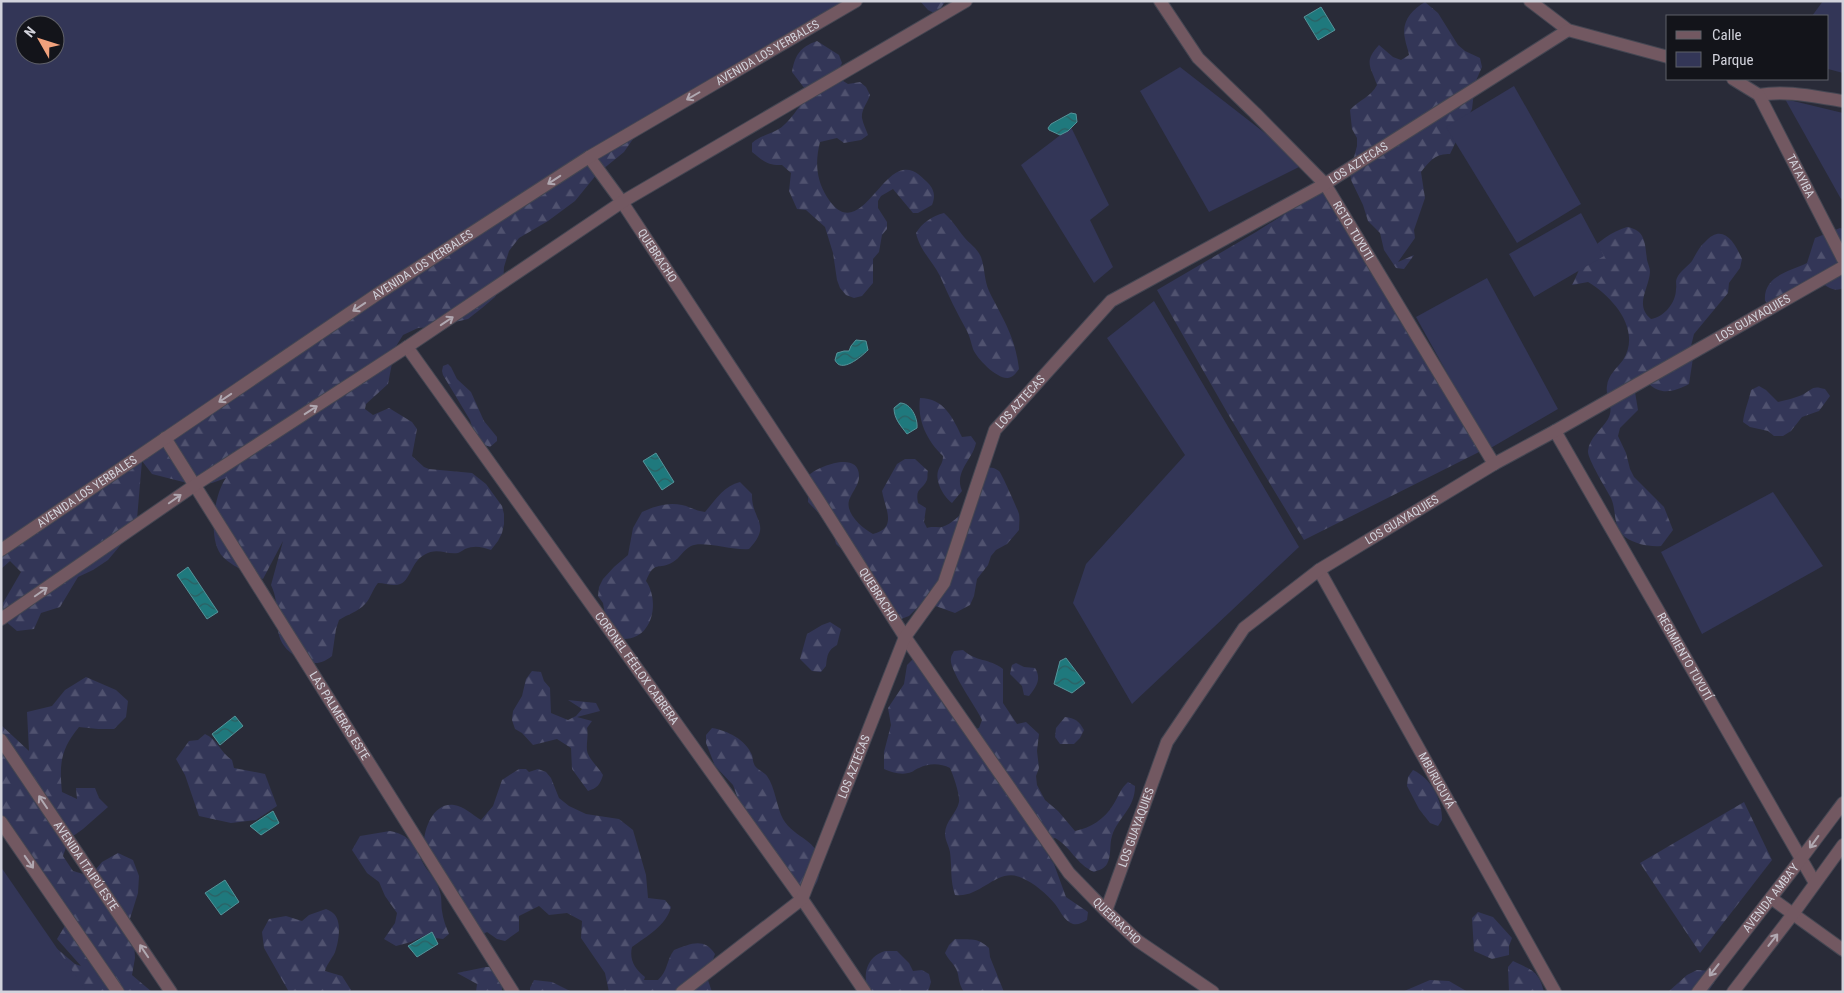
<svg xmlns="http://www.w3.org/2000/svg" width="1844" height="993" viewBox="0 0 1844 993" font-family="'Roboto Condensed',sans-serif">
<defs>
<pattern id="forest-firs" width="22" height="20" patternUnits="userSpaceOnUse" patternTransform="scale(1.25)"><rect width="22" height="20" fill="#333657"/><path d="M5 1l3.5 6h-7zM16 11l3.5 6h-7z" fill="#50526f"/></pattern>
<pattern id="water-waves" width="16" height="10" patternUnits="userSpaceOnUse" patternTransform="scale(1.25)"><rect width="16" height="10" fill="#1f797d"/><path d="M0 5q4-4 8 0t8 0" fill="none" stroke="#2d5f62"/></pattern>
</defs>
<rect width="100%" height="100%" fill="#292b38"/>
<!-- forest -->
<g fill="url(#forest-firs)">
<path d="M920,1H946L936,14L928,10Z"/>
<path d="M1425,2L1438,13L1458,45L1465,51L1480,58L1482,67L1475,83L1472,109L1450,154C1435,153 1429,162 1421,172L1425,198L1414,230L1415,238L1398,262L1414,255L1404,269L1396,268L1384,250L1380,233L1368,221L1363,205L1351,180L1350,172L1357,146V138L1352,129L1350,110C1359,100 1371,97 1377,85C1371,67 1363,62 1379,45L1393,57L1401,60L1409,55C1408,49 1406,45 1405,39C1401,22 1411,10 1425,2Z"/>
<path d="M65,10L628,121L633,139L624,152L597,174L575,201L548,221L519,238L509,251L504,267L503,284L495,297L482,308L468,319L434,327L418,328L403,335L395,348L388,384L366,404L365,409L373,415L389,408L412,422L417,429L412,456L424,467L429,469L472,473L486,484L502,506L504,514V524L502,533L498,541L491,550C482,547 475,545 465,549C463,550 461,552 458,553C446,555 437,547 424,555C409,563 411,586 394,585C389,585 383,583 378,583C372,590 371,598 365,604C358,612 348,614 339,620L336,629L332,656C322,664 315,665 303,660C264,642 285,614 271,585L283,541L263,579C250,573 234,568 223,557C207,541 214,494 226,478L212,483L195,485L152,474L142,461L137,519L129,535L108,560L93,570L78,577L60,607L41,613L34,629L17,631L4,620L3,603L21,572L10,561L1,569V81L25,55H55V25Z"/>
<path d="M817,41L839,55L842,63L838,71L840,79L848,84L860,82L866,87L870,95C868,102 861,110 862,118C863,124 866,129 868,135L861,140L844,143L837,138L820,142C815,162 816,179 827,197C856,243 878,174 903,170C914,168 922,177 929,184C935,191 935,197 932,205L918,213H913L893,189L881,196L878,201V208L887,222V229L882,235L879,252L873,259V283L862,296L854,298L846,295L840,288L837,280L833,253L825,227L806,210L797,209L789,191L791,173L782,165C768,166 762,160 752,152V143C760,136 768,135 777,130C788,125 802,103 808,93L792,72C795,55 800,47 817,41Z"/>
<path d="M1327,187L1481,451L1304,540L1228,414L1157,290L1256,232Z"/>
<path d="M944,213C952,220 957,228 964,237C970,244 977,248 981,257C985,268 984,280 989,291C1003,320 1015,335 1019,369C1016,373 1014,377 1008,378C997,379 977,359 973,349C971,343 970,337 967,331C957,313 948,295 940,276C932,260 920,251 916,233C922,223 932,216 944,213Z"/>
<path d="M1627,227C1646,230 1645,244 1647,260C1648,264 1650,268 1650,272C1649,289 1634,305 1651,319C1664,317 1676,303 1676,289C1677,285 1675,282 1677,278C1680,271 1687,267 1692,261C1696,254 1699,247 1705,242C1723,222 1735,243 1742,259L1740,268L1729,283L1728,293L1694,334L1690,350L1693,358L1689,384C1676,391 1661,396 1649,384L1635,392L1638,410L1620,428L1618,436L1626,453L1630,469L1634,477L1664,507L1673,530L1661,546C1649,547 1635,544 1625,537C1612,526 1617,511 1611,498C1606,489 1587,458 1588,451C1589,438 1602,429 1608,419C1615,406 1605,398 1607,386C1608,375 1617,368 1623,360C1642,330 1613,297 1588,282L1572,285C1576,278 1578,271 1582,263C1589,247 1610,232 1627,227Z"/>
<path d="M1840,228L1843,229V288C1836,292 1829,288 1823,284L1772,307L1765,301C1763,276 1788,272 1807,263L1815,238Z"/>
<path d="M448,364L451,367L457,379L471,392L484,421L497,437V441L490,447L482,444L474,433L470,420L443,375L442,371L443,366Z"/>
<path d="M1759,386L1766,390L1778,402C1786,400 1795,398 1802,395C1813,389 1812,385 1825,389L1830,396L1819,411L1802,417L1791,431L1783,436H1774L1768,431L1750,427L1743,422C1744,411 1749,401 1751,390Z"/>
<path d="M920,398C944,398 953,418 962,437L971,436L976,443C972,461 954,471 962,491L952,503C944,497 935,482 938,471C940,465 943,463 943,456C927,441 917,420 920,398Z"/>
<path d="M905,459H915L928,471C927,474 928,477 927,480C922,491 915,487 918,503L926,508L924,522L927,528C932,526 938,528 942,527C967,518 974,490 984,468C990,467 994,467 999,471C1001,472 1018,510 1019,514C1020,520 1019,525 1019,530L1007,544L996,550L991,556L988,565L977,579L974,596L970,605L955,613L930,604H921L909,616L901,619L864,585L848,555L836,544L832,527L808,502L809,475C819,466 860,450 859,477C859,484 853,491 850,498C843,512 862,528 873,534C898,528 885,509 882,491L897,464Z"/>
<path d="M740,482L752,494C751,520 773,524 749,549C734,551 702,540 691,546C683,550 680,558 673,562C658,571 655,559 646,581C660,601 653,639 624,639L606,621L603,603L598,596L599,587L603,579L614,567L628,555L633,528L642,512C655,506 668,502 682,505C691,507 696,511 705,512C716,499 724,486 740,482Z"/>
<path d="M830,622L841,629L837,645C828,650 827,655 826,666L821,672L812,671L800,659L807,634L822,625Z"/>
<path d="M963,650C976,662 989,658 1003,669V703L1017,724L1026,722L1039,734L1037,751L1039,768L1036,776L1037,785L1045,800L1058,811L1075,831C1090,828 1105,819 1113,805C1119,796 1120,789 1128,782L1135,786C1135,809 1118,817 1112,836C1109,845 1112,855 1107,864C1104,869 1099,870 1094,872C1076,864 1071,847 1055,838L1046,841L1044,849L1054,864L1066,897L1088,912L1087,920C1082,923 1078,925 1073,924C1064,921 1060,910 1055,904C1047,894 1034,883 1022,878C997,866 981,899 955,895C950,880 952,868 950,852C949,846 945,840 945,834C945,821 957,813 959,802C960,794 953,775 950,768C940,763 929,763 919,768C915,769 912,773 908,773C900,775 891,772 884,769V752L891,725L888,708L904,684L907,665L914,658L970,730L979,728L982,720C976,707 948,669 951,658C951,656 953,653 954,651Z"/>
<path d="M1016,663L1024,667L1035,668C1042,679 1036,687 1029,696L1024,695L1022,686L1010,674L1012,665Z"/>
<path d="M532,671L541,672L544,681L550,688L551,713L568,720L576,716L582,709L568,700L596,703L600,711L577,717L592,721L587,728C589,736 585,747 588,754C591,761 599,768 603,775C600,785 597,788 588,791L572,769L571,748L557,739L533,745L522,733L515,729L512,720L513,711L522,696L526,679Z"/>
<path d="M86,677L116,690L128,701L126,717L114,729H98L79,727C61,749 59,763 62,792L77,799L76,788H95L99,798L108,807L83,829L69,839L63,856L73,871L90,876L102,862L118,853L133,860L139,876L138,893L128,925L134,941L135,958L132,975L152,992H1V911L35,930L75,964L81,966L57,939L66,924L1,826V725L29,751L27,712L52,706L65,690Z"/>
<path d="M1065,717C1075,718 1079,721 1084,730L1080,738L1074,744H1060L1055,737L1056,728Z"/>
<path d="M712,728C728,731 745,739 752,755C753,759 753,763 755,766C758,770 764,772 767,776C775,787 777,808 783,819C795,840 822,839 820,869C819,879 817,885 809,892L801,893L742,810L733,785L715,766L706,743V735Z"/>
<path d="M205,734C217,739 221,753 232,760L234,768L265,774L277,806L256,820L231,823L199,816L185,775L176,759L189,741L198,740Z"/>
<path d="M519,769H526L529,772L538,769L546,772L551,778L559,798L569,806L586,814L619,819L633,830L646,875L648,898L665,900L671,907C666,926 647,936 632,947C629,960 635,969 645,977L644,980H658C668,971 666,961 674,950C690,944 704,937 715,954L707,977L712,992H609L605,973L581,938L582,921L567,913L549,915L539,906L519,916V931L505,941L497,939L487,932L479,936L424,843C424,828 434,802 454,805C463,806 473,815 481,820L493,806L502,780Z"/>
<path d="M1413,770C1432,779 1442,800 1442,820L1438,826L1430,823L1419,809L1407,786L1408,777Z"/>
<path d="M1744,802L1772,860L1700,953L1640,863Z"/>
<path d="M390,831C415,836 415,850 426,868C432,876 438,883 440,892C442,899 441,905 442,911C443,919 446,927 449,934L443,939L435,938L428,934L411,942L396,946L384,939L395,923L397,913L385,896L379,882L367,873L352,850L360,836Z"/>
<path d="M326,909C328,910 331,911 333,913C342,920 339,940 336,949C334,957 327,963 325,971L342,976L351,990L349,992H289L264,948L262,932L269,919L286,916L302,921L309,915Z"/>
<path d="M1478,912L1493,917L1512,938L1509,946V955L1492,959L1474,951L1472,918Z"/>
<path d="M955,939C971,940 977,937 989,948L990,957L1004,992H964C957,982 960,974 955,967C952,962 948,959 945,953L949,945Z"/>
<path d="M885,951H897L909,963L913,971L922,970L929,974L931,982L928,992H869C862,975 866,957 885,951Z"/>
<path d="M1513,961C1531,970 1539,970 1544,992H1509L1508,967Z"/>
<path d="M486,967H495L502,982V992H476L477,984L457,973Z"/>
<path d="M1697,970L1712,971L1717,978L1708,992H1668L1687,975Z"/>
<path d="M534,980L552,982L572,992H530V988Z"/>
<path d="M1430,980L1449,981L1468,992H1402Z"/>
</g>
<!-- green -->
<g fill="#333657" fill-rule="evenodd">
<path d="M1,1H859L589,157L1,550ZM25,25H55V55H25Z"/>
<path d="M1823,1H1843V73L1828,69V16H1812Z"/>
<path d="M1180,67L1305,164L1209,212L1140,91Z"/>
<path d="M1514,86L1581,204L1517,243L1446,127Z"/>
<path d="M1785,99L1843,113V198L1841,199Z"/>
<path d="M1071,127L1109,205L1090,220L1113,267L1094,283L1021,165Z"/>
<path d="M1581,213L1604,256L1534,297L1509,254Z"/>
<path d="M1487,278L1558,409L1489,449L1416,317Z"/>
<path d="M1154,301L1299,547L1132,704L1073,603L1086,564L1185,455L1107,338Z"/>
<path d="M1773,492L1823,566L1702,634L1661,552Z"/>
<path d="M1,867L87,992H1Z"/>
</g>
<!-- water -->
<g fill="url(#water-waves)" stroke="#55949a">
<path d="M1321,7L1335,30L1318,40L1304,17Z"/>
<path d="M1071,113L1076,114L1077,122L1068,131L1060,135L1049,130L1048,128L1051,124Z"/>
<path d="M856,340L866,341L868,350C861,357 841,374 835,360L837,353L844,351H849L851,346Z"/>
<path d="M900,403C911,403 918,418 917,428L907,434C901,426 894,419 894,408Z"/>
<path d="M656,453L674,482L662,490L643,461Z"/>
<path d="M188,567L218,612L207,619L177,575Z"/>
<path d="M1066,658L1085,683L1072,693L1054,684L1060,661Z"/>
<path d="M235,716L243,726L220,745L212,734Z"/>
<path d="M273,811L279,823L261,835L250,826Z"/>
<path d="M225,880L239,902L221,915L205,893Z"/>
<path d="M432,932L438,944L417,957L408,946Z"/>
</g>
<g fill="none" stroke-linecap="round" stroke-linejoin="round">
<!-- minor casing -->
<g stroke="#444652" stroke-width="14">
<g id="minor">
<path id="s1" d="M1160,1L1198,58L1255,113L1325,184L1494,464"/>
<path d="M1530,1L1568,30L1668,57"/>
<path d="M1733,79L1759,95C1787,90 1815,97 1843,101"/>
<path id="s2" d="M1759,95L1843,259"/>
<path id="s3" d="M589,157L622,202L817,498L905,637L1069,873L1106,911L1138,941L1213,992"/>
<path id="s4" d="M407,347L802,899L865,992"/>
<path id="s5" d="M1555,431L1815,883"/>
<path id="s6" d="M165,438L513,992"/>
<path id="s7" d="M1319,570L1555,992"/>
<path d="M1771,898L1843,950"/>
<path id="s8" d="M1106,911L1167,742L1244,628L1319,570L1494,464L1555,431L1843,267"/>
<path id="s9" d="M682,992L802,899L905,637L944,583L995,430L1111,301L1325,184L1568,30"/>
<path id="s10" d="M1698,992L1801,859L1843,803"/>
<path d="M1733,992L1793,914L1843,845"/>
</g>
</g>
<!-- tertiary casing -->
<g stroke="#444652" stroke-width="14">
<g id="tertiary">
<path id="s11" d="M1,550L379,293L589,157L856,1"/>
<path d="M1,619L195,485L407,347L622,202L966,1"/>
<path id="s12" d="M1,740L171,992"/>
<path d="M1,822L118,992"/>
</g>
</g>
<!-- minor -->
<use href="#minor" stroke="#725861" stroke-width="12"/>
<!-- tertiary -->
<use href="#tertiary" stroke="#725861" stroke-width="12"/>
</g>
<!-- one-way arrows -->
<defs><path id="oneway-shaft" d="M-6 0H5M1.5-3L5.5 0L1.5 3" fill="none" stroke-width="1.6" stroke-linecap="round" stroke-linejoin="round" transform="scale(1.25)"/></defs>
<g stroke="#b0a8b1">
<use href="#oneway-shaft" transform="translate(693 96) rotate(150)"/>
<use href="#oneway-shaft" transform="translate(554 180) rotate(147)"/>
<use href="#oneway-shaft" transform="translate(359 307) rotate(146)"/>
<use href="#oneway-shaft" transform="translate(447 321) rotate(-34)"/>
<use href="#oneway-shaft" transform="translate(225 398) rotate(146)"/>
<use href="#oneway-shaft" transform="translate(311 410) rotate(-33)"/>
<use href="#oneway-shaft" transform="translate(175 499) rotate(-35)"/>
<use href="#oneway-shaft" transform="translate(41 592) rotate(-35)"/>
<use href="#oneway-shaft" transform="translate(43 802) rotate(-124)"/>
<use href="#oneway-shaft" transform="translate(1814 842) rotate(126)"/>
<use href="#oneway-shaft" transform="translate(29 862) rotate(55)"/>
<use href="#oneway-shaft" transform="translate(1773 940) rotate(-52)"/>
<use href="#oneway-shaft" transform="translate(144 951) rotate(-124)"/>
<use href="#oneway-shaft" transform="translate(1714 970) rotate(128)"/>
</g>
<g text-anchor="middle" stroke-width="4.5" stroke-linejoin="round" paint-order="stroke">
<!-- street labels -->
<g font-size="12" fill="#d2d3dc" stroke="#13141a">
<text dy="4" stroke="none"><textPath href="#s11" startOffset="914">AVENIDA LOS YERBALES</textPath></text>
<text dy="4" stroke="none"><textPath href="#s9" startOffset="1118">LOS AZTECAS</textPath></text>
<text dy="4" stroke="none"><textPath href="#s2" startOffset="91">TATAYIBA</textPath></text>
<text dy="4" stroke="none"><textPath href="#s1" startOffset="302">RGTO. TUYUTI</textPath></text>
<text dy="4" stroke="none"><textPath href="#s3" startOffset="120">QUEBRACHO</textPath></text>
<text dy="4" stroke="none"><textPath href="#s11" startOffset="509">AVENIDA LOS YERBALES</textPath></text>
<text dy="4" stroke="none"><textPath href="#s8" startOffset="914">LOS GUAYAQUIES</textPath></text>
<text dy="4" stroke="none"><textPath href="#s9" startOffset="699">LOS AZTECAS</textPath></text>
<text dy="4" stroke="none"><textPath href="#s11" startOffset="104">AVENIDA LOS YERBALES</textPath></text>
<text dy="4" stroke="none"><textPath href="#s8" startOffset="509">LOS GUAYAQUIES</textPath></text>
<text dy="4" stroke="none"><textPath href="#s3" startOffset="525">QUEBRACHO</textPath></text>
<text dy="4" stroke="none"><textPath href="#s5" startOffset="260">REGIMIENTO TUYUTÍ</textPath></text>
<text dy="4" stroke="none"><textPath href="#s4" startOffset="395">CORONEL FÉELOX CABRERA</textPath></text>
<text dy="4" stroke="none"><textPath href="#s6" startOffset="328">LAS PALMERAS ESTE</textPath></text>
<text dy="4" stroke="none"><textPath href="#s9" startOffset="294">LOS AZTECAS</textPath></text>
<text dy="4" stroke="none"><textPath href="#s7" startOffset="241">MBURUCUYÁ</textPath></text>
<text dy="4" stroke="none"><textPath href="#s8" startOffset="89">LOS GUAYAQUIES</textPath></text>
<text dy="4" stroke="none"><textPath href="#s12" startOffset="152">AVENIDA ITAIPÚ ESTE</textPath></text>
<text dy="4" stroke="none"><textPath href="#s10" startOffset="119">AVENIDA AMBA'Y</textPath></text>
<text dy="4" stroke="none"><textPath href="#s3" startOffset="930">QUEBRACHO</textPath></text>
</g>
</g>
<!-- border -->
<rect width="1844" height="993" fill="none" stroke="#d2d3dc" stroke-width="5"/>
<!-- legend -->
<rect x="1666" y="15" width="162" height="65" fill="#13141a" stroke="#5f6068"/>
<rect x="1676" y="31" width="25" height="8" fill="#725861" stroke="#5f6068"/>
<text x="1712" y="40" font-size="15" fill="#d2d3dc">Calle</text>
<rect x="1676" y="52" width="25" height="15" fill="#333657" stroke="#5f6068"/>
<text x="1712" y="65" font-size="15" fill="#d2d3dc">Parque</text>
<!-- north arrow -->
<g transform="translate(40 40) rotate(309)"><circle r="24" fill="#13141a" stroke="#5f6068"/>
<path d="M0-4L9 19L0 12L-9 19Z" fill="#f1a17c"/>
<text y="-8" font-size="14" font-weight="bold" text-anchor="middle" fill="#d2d3dc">N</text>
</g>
</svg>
